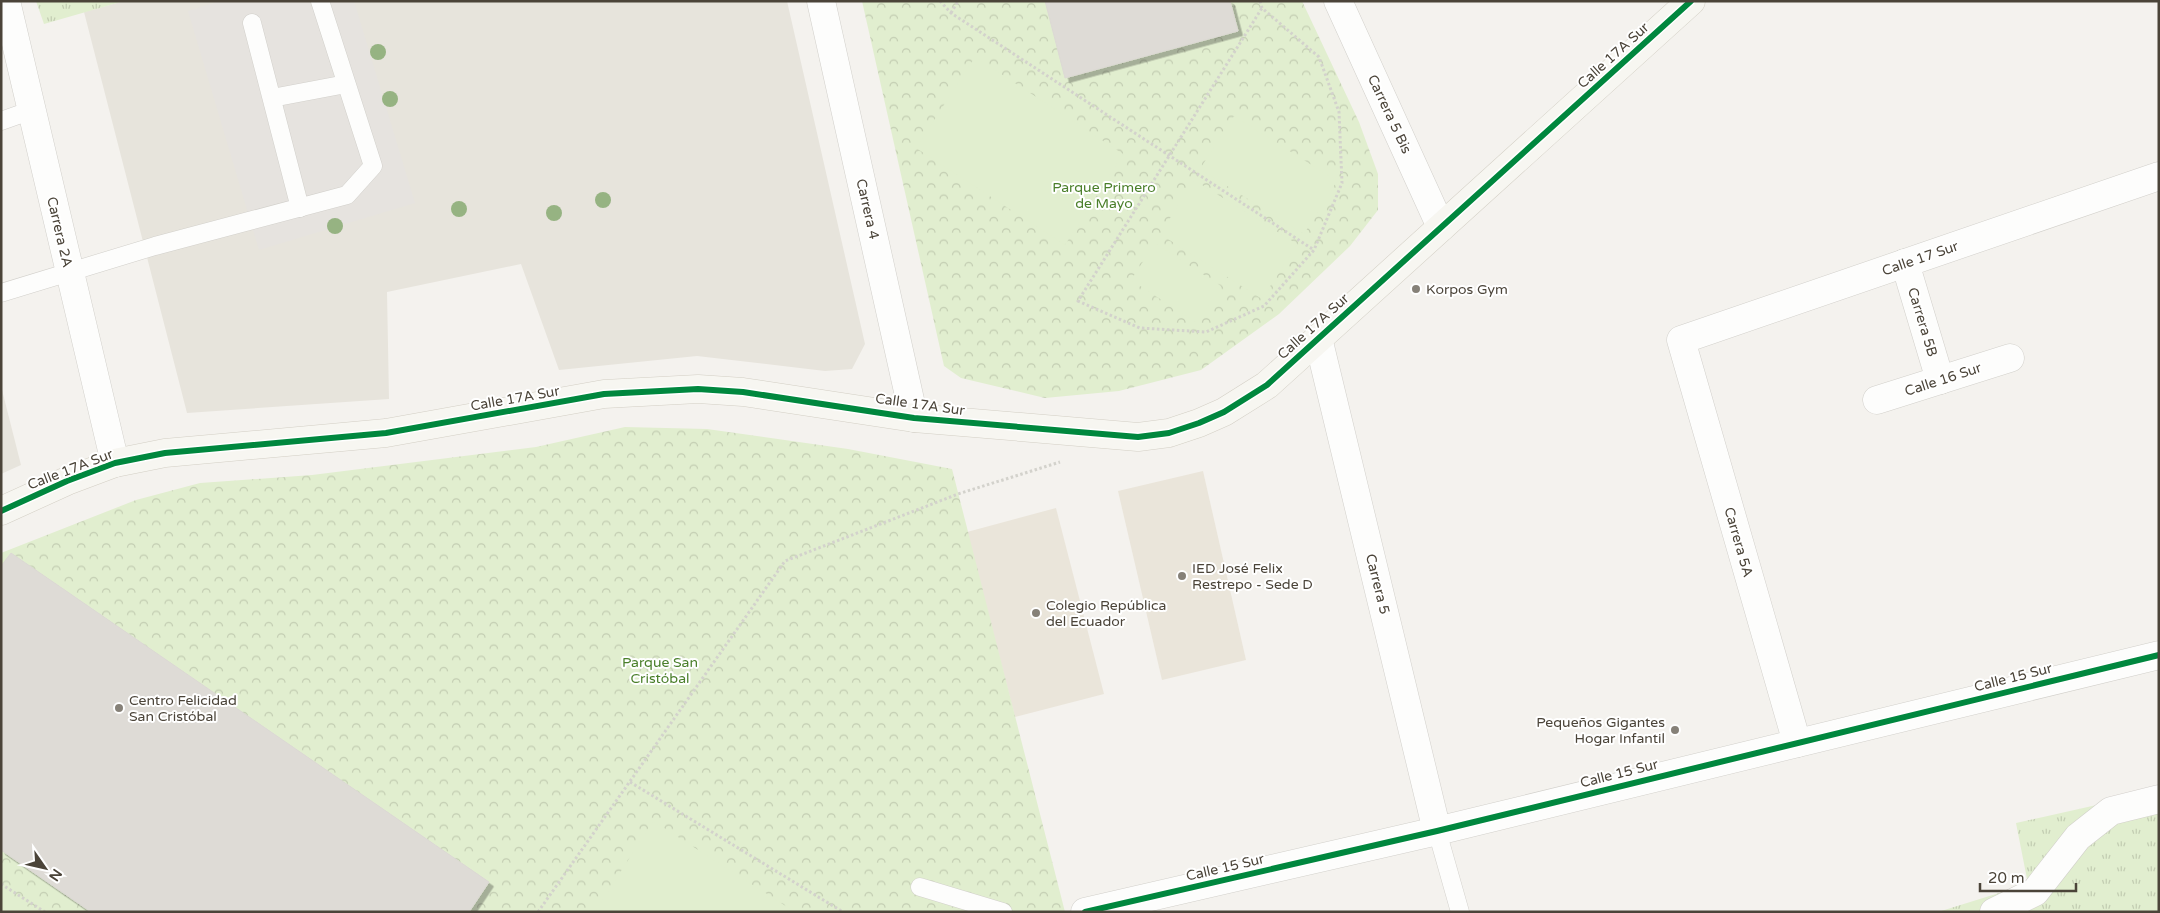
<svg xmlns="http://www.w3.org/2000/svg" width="2160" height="913" viewBox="0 0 2160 913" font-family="'Varela Round',sans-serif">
<defs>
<pattern id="grass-tufts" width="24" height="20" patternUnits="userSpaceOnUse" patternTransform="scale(1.25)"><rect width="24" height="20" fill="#e1eecf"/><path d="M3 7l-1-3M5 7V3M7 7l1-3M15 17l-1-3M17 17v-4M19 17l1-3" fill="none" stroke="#c3cdb2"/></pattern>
<pattern id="forest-crowns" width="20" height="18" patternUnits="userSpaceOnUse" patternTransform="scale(1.25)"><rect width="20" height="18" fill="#e1eecf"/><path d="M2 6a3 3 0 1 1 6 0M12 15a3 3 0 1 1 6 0" fill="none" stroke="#c3cdb2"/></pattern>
<filter id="shadow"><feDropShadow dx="4.5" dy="4.5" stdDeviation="0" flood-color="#0004"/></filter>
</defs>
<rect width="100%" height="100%" fill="#f4f2ee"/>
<!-- residential -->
<g fill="#e7e4dc">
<path d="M124,1H787L865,344L852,369L825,371L697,356L559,370L521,264L387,292L389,399L187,413L84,12Z"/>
<path d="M1,386L21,465L1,474Z"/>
</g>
<!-- education -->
<g fill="#eae5da">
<path d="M1203,471L1246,660L1162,680L1118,491Z"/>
<path d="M1056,508L1104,694L1015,717L967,532Z"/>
</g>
<!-- grass -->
<g fill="url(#grass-tufts)">
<path d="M36,1H124L44,24Z"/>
<path d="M2159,791V912H1938L2028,884L2016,823Z"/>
</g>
<!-- forest -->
<g fill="url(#forest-crowns)">
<path d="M862,1H1302L1359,122L1378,174V210L1350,246L1279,314L1201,370L1119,391L1045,398L961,378L944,366Z"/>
<path d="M625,427L707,429L848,449L952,469L1065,912H1V553L136,500L200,483L312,475L536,447Z"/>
</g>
<!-- garden -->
<g fill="#e1eecf">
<path d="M975,57L1123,154L1065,245L916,148Z"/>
<path d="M1234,116L1337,181L1304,234L1200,169Z"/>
<path d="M1194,180L1297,244L1262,299L1160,234Z"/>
<path d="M1155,243L1221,286L1197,323L1131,280Z"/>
<path d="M653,821L795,912H595Z"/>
<path d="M1,889L36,912H1Z"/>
</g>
<!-- parking -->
<path fill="#e6e3df" d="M220,1H354L415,203L259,250L188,11Z"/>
<!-- building -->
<g fill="#dedbd6" stroke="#dcd9d4" filter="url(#shadow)">
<path d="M1045,1H1230L1238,31L1065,78Z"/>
<path d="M11,553L489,882L469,912H91L1,850V566Z"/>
</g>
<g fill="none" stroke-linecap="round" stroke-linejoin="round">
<!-- lane casing -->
<g stroke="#d2d0cb" stroke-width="19">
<g id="lane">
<path d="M252,23L300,208"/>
<path d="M272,98L346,84"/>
<path d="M1,121L32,110"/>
<path d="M1,293L155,246L347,195L373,166L320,1"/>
<path d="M1437,831L1460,912"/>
<path d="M920,887L1003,912"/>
</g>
</g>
<!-- street casing -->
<g stroke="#d2d0cb" stroke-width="29">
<g id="street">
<path d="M6,1L115,463"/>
<path d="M821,1L914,418"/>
<path d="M1338,1L1441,227"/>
<path d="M1905,263L1940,380"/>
<path d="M1318,338L1437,831"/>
<path d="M1877,400L2010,358"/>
<path d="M1797,743L1681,340L2159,176"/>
<path d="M1085,912L1437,831L2159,655"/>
<path d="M1994,912L2035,892L2078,837L2111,811L2159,799"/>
</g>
</g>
<!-- secondary casing -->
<g stroke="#d3cfc5" stroke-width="29">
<path id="secondary" d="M1,511L67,481L115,463L165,453L386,433L604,394L698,389L743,392L914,418L1138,437L1169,433L1199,423L1224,412L1267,385L1691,1"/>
</g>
<!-- path -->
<g stroke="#d3d2cc" stroke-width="3" stroke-dasharray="2.5 2.5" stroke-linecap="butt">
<path d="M940,1L951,13L1314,250"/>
<path d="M1260,1L1262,8L1319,57L1339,112L1342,183L1314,250L1264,306L1206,332L1140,328L1078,301L1262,8"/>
<path d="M951,13L958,1"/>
<path d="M630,782L843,912"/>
<path d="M1,884L45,912"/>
<path d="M538,912L785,561L958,494L1060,462"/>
</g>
<!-- lane -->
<use href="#lane" stroke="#fdfdfc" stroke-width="18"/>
<!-- street -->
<use href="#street" stroke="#fdfdfc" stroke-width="28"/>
<!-- secondary -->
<use href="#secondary" stroke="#f7f6f1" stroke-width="28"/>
<!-- cycleway casing -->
<g stroke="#fff" stroke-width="9">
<g id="cycleway">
<path d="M1,511L67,481L115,463L165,453L386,433L604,394L698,389L743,392L914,418L1138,437L1169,433L1199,423L1224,412L1267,385L1691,1"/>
<path d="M1085,912L1437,831L2159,655"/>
</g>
</g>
<!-- cycleway -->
<use href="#cycleway" stroke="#00873e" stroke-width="6"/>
</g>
<!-- trees -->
<g fill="#96b382">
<circle cx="378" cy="52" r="8"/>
<circle cx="390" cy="99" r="8"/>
<circle cx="603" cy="200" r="8"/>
<circle cx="459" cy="209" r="8"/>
<circle cx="554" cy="213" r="8"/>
<circle cx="335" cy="226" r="8"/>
</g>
<!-- markers -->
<g fill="#868178" stroke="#fff" stroke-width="2">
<circle cx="1416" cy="289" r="5"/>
<circle cx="1182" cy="576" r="5"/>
<circle cx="1036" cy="613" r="5"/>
<circle cx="119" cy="708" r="5"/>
<circle cx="1675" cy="730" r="5"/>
</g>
<g text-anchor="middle" stroke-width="4" stroke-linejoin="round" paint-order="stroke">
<!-- street labels -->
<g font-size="14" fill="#4b4439" stroke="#fff">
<text transform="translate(1613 55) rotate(-42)" y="5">Calle 17A Sur</text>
<text transform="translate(1390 114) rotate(65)" y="5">Carrera 5 Bis</text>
<text transform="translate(868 209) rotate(77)" y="5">Carrera 4</text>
<text transform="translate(60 232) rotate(77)" y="5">Carrera 2A</text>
<text transform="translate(1920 258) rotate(-19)" y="5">Calle 17 Sur</text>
<text transform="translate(1923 322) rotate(73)" y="5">Carrera 5B</text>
<text transform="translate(1313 326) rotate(-42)" y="5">Calle 17A Sur</text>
<text transform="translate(1943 379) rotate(-18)" y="5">Calle 16 Sur</text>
<text transform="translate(515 398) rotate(-10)" y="5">Calle 17A Sur</text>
<text transform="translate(920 404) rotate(8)" y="5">Calle 17A Sur</text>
<text transform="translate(70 469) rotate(-21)" y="5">Calle 17A Sur</text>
<text transform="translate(1739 542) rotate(74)" y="5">Carrera 5A</text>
<text transform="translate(1378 584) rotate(76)" y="5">Carrera 5</text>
<text transform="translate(2013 677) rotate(-14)" y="5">Calle 15 Sur</text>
<text transform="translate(1619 773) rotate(-14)" y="5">Calle 15 Sur</text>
<text transform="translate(1225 867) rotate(-13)" y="5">Calle 15 Sur</text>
</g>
<!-- park labels -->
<g font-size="14" fill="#4a7f2a" stroke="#fff">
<text x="1104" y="192">Parque Primero<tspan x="1104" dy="16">de Mayo</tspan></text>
<text x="660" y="667">Parque San<tspan x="660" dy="16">Cristóbal</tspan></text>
</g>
<!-- poi labels -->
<g font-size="14" fill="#4b4439" stroke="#fff" text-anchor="start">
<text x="1426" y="294">Korpos Gym</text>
<text x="1192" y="573">IED José Felix<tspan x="1192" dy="16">Restrepo - Sede D</tspan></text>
<text x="1046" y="610">Colegio República<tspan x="1046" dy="16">del Ecuador</tspan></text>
<text x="129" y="705">Centro Felicidad<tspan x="129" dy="16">San Cristóbal</tspan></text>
<text x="1665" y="727" text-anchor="end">Pequeños Gigantes<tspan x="1665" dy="16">Hogar Infantil</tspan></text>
</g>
</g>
<!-- border -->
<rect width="2160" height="913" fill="none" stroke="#4b4439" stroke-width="5"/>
<!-- north arrow -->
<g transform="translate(45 868) rotate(124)" stroke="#ffffff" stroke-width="4" paint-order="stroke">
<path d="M0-4L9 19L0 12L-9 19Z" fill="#4b4439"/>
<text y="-8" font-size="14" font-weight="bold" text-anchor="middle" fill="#4b4439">N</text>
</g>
<!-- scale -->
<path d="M1980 883v8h96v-8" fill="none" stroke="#4b4439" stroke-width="2.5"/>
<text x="1988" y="883" font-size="15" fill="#4b4439" stroke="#ffffff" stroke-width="4" paint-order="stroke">20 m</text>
</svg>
